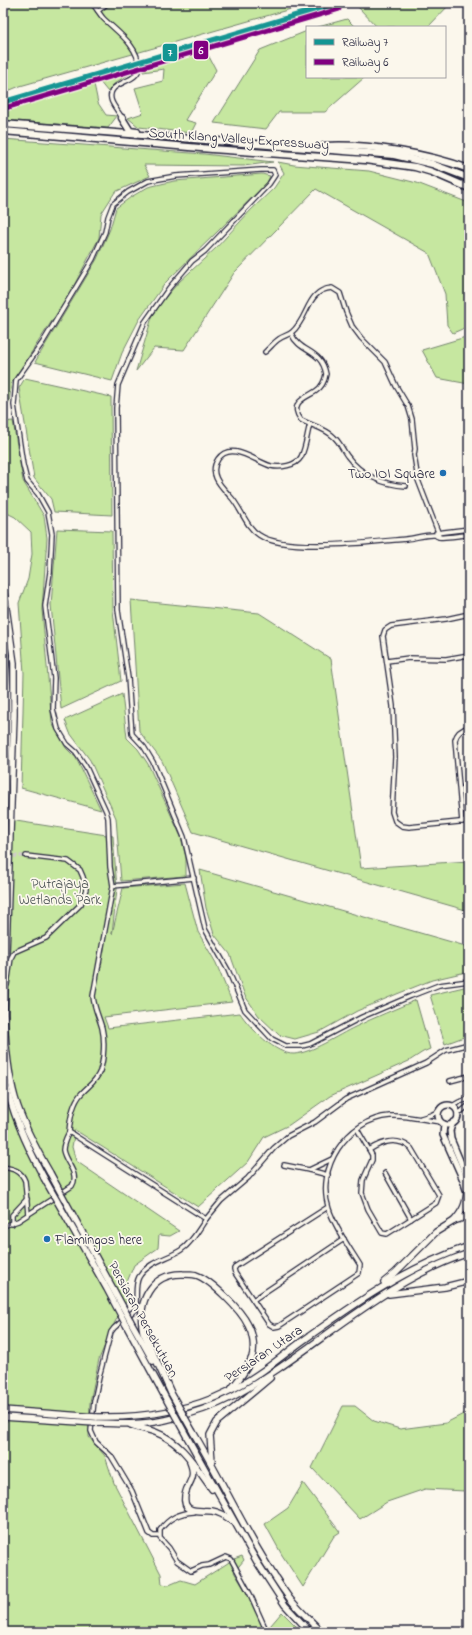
<svg xmlns="http://www.w3.org/2000/svg" width="472" height="1635" viewBox="0 0 472 1635" font-family="'Indie Flower',sans-serif">
<rect width="100%" height="100%" fill="#fbf7ec"/>
<filter id="ink" filterUnits="userSpaceOnUse"><feTurbulence type="fractalNoise" baseFrequency=".025" numOctaves="2"/><feDisplacementMap in="SourceGraphic" scale="8" xChannelSelector="R" yChannelSelector="G"/><feConvolveMatrix kernelMatrix="1 2 1 2 8 2 1 2 1" color-interpolation-filters="sRGB"/></filter>
<g filter="url(#ink)">
<!-- green -->
<g fill="#c6e7a0" stroke="#74846e">
<path d="M3,3H312L20,86L3,93Z"/>
<path d="M360,3H451L428,27H377L358,7Z"/>
<path d="M347,19L355,27H318Z"/>
<path d="M307,31V77H365L325,112H279L266,129L214,123L260,50Z"/>
<path d="M204,47L216,70L185,120L196,123L191,133L139,127L128,118L143,113L135,88L163,81L164,69L143,72L141,63L148,59Z"/>
<path d="M134,64L135,70C125,79 114,80 108,92L99,81L94,84L98,103L106,115L117,116L108,128L3,120V105Z"/>
<path d="M3,139L204,154L273,162L244,166L144,165L150,176L115,192L101,214L99,238L69,295L12,382L9,402L3,406Z"/>
<path d="M278,162L294,165L369,171L417,183L469,203V326L453,333L447,325L445,294L429,253L316,189L234,273L184,350L154,348L136,371L152,317L163,300L179,282L216,248L251,210L274,188L284,173Z"/>
<path d="M262,174L270,176L267,183L166,282L139,320L122,353L112,381L35,362L97,259L110,229L116,208L131,197L148,187L174,181Z"/>
<path d="M469,336V384L437,378L422,350Z"/>
<path d="M25,378L111,397L112,515L54,512L51,499L34,478L19,388Z"/>
<path d="M13,421L23,481L44,516L47,538L42,610L52,723L66,748L76,758L101,810L21,788L24,673L19,603L28,579L32,554L31,532L15,517L3,511V422Z"/>
<path d="M57,529L112,531L113,610L121,681L61,709L51,605Z"/>
<path d="M131,600L259,613L331,659L361,868L469,861V911L193,832L162,761L139,731Z"/>
<path d="M122,694L127,738L138,749L148,764L181,837L186,858V876L121,881L116,818L90,760L70,733L65,720Z"/>
<path d="M3,819L113,836L117,889L112,934L123,888L185,883L198,932L216,963L232,1002L104,1017L108,1028L240,1013C249,1027 276,1055 294,1054C312,1053 338,1035 355,1027C375,1017 396,1009 416,1000L430,1049L423,1052L409,1061L330,1096L289,1125L264,1137L248,1162L198,1207L75,1130L72,1147L76,1161L179,1231L170,1236L159,1235L158,1248L134,1265L127,1282L128,1299L115,1322L99,1359L90,1402L89,1437L105,1456L114,1483L161,1574L162,1584L169,1585L181,1580L195,1584L234,1559L242,1556L244,1560L234,1572L258,1611L264,1632H3Z"/>
<path d="M200,870L469,947V973L466,972L432,980L397,994L357,1011L319,1032L295,1039L279,1035L259,1016L245,996L230,954L214,934L206,908Z"/>
<path d="M464,987L469,988V1035L445,1044L430,995Z"/>
<path d="M343,1406H355L374,1421L400,1429L446,1423L469,1411V1494L465,1491L425,1489L387,1502L360,1519L312,1468Z"/>
<path d="M303,1483L340,1532L334,1536L303,1587L282,1555L265,1524L288,1508Z"/>
<path d="M282,1612L302,1632H265Z"/>
</g>
<g fill="none" stroke-linecap="round" stroke-linejoin="round">
<!-- street-tunnel -->
<path stroke="#d0ccc9" stroke-width="3.5" stroke-dasharray="3.5 2" stroke-linecap="butt" d="M3,856H26"/>
<!-- street casing -->
<g stroke="#22223b" stroke-width="6">
<g id="street">
<path d="M92,3C96,8 99,13 103,18C117,32 138,45 139,67C139,84 107,80 111,99C112,105 119,112 122,118"/>
<path d="M98,11L108,3"/>
<path d="M291,333C300,354 321,348 326,374C325,380 322,387 316,391C306,398 288,402 301,420C312,426 325,428 334,437C340,442 343,451 348,457C361,475 384,485 406,486"/>
<path d="M265,352C270,348 274,342 279,339C283,336 289,335 292,332C309,318 306,290 332,288L340,293L346,312L352,326L361,338L385,362L396,386L408,406L412,419L415,449L414,455L418,480L438,532L439,537"/>
<path d="M310,424C307,434 306,447 301,457C296,466 280,468 271,466C256,462 231,440 218,459C208,474 221,486 230,496C241,507 245,526 259,535C285,553 373,542 406,539C415,538 424,535 433,535C438,535 434,536 439,537C448,538 460,535 469,535"/>
<path d="M436,533L469,529"/>
<path d="M469,614L446,619L391,626L385,630L383,636L393,706L395,757L392,812L395,821L402,826L409,827L469,821"/>
<path d="M387,661L409,658L446,659L469,655"/>
<path d="M462,822L455,740C457,732 462,729 469,727"/>
<path d="M113,886L194,878"/>
<path d="M7,985L11,958L14,952L46,938L81,904L86,889L83,877L80,870L68,861L26,856"/>
<path d="M450,1081L469,1076"/>
<path d="M452,1106L459,1102L469,1099"/>
<path d="M457,1115L469,1105"/>
<path d="M421,1118L431,1115L439,1111"/>
<path d="M357,1129L372,1155V1160L363,1180L362,1193L368,1209L382,1233L387,1234L436,1203L439,1195L411,1148C397,1137 383,1141 369,1150"/>
<path d="M69,1132C70,1119 72,1104 81,1094C88,1086 96,1082 100,1071C104,1059 105,1040 102,1028C99,1017 94,1008 93,996L113,886L110,867L108,818L106,811L86,767L76,752L67,744L58,729L53,709L54,678L45,606L50,572L52,534L48,512L38,494L27,481L23,465L14,405L16,380L43,342L93,259L105,232L108,217L113,204L128,192L148,181L176,176L261,170H273L275,175L269,184L205,251L192,261L169,288L145,322L118,385L116,408L118,610L128,678L132,734L144,747L153,762L184,837L205,929L228,970L245,1010L272,1039L286,1046H302L310,1044L362,1017L411,996L439,985L469,981"/>
<path d="M284,1165L309,1170L328,1175"/>
<path d="M3,1167C13,1169 21,1170 25,1181L28,1214"/>
<path d="M309,1170L332,1159"/>
<path d="M385,1173L411,1219"/>
<path d="M328,1207L236,1266L234,1269L235,1273L269,1324L274,1327L279,1326L359,1273L360,1265C349,1247 335,1228 329,1209C315,1169 347,1119 390,1116C407,1115 424,1120 441,1122"/>
<path d="M206,1219L221,1201L248,1178L274,1148L288,1136L315,1122L346,1099L426,1063L446,1050L469,1044"/>
<path d="M12,1224V1215L27,1199"/>
<path d="M3,1226L18,1221L72,1186C80,1173 65,1163 63,1150C63,1144 66,1138 69,1132L206,1219C199,1229 192,1243 181,1250C167,1259 149,1261 139,1277C134,1286 138,1300 135,1310L114,1328L111,1332L100,1373L94,1401L91,1431L96,1442L111,1456L132,1491L149,1533L153,1536H159"/>
<path d="M253,1300L344,1239"/>
<path d="M194,1512C179,1513 169,1518 160,1530V1538L169,1548L177,1561L191,1571L202,1566L209,1565L226,1557L231,1559L250,1594L267,1632"/>
</g>
</g>
<!-- secondary casing -->
<g stroke="#22223b" stroke-width="8">
<g id="secondary">
<circle cx="448" cy="1115" r="10"/>
<path d="M453,1122L450,1131L451,1139L469,1182"/>
<path d="M444,1124L443,1135L463,1180L469,1199"/>
</g>
</g>
<!-- primary casing -->
<g stroke="#22223b" stroke-width="8">
<g id="primary">
<path d="M3,586L14,663V715L4,1012C5,1041 7,1070 15,1098C23,1125 36,1149 50,1173"/>
<path d="M3,631C12,700 6,769 3,838"/>
<path d="M3,1073C12,1113 25,1142 44,1178"/>
<path d="M454,1221C463,1211 466,1204 467,1191"/>
<path d="M384,1282L395,1273L436,1232L454,1221L469,1216"/>
<path d="M389,1294L445,1287L469,1281"/>
<path d="M130,1320L153,1361"/>
<path d="M125,1323L164,1395"/>
<path d="M171,1393L143,1331C137,1302 151,1273 183,1274C187,1274 192,1274 196,1275C211,1280 241,1310 248,1325C253,1334 255,1347 252,1357C248,1369 239,1379 232,1388"/>
<path d="M96,1417C142,1418 187,1412 229,1391C255,1379 278,1359 301,1342C354,1304 407,1267 469,1246"/>
<path d="M95,1423C119,1424 142,1425 165,1420C188,1415 213,1407 234,1396C314,1352 380,1282 469,1253"/>
<path d="M131,1425C138,1428 147,1429 155,1432C182,1442 195,1466 212,1489"/>
<path d="M193,1432C226,1487 252,1547 290,1599C300,1611 311,1621 322,1632"/>
<path d="M187,1437L257,1562L285,1605L310,1632"/>
<path d="M212,1461L210,1435L217,1422L270,1378"/>
<path d="M190,1462C197,1479 188,1481 185,1495C182,1515 200,1510 212,1511C220,1512 226,1516 232,1521"/>
</g>
</g>
<!-- highway casing -->
<g stroke="#22223b" stroke-width="9">
<g id="highway">
<path d="M122,118L130,131L137,132"/>
<path d="M3,124L394,155L432,164L469,178"/>
<path d="M3,131L212,149L365,160L415,167L432,172L469,188"/>
<path d="M324,146C367,143 428,154 469,169"/>
</g>
</g>
<!-- street -->
<use href="#street" stroke="#fbf7ec" stroke-width="3.5"/>
<!-- secondary -->
<use href="#secondary" stroke="#fbf7ec" stroke-width="5"/>
<!-- primary -->
<use href="#primary" stroke="#fbf7ec" stroke-width="5.5"/>
<!-- highway -->
<use href="#highway" stroke="#fbf7ec" stroke-width="6"/>
<!-- primary-bridge casing -->
<g stroke="#22223b" stroke-width="8" stroke-linecap="butt">
<g id="primary-bridge">
<path d="M50,1173L130,1320"/>
<path d="M44,1178L107,1289L125,1323"/>
<path d="M171,1393L193,1432"/>
<path d="M164,1395L187,1437"/>
<path d="M3,1410L96,1417"/>
<path d="M3,1417L95,1423"/>
</g>
</g>
<!-- primary-bridge -->
<use href="#primary-bridge" stroke="#fbf7ec" stroke-width="5.5"/>
<!-- rail-1 casing -->
<g stroke="#fbf7ec" stroke-width="8">
<path id="rail-1" d="M3,102L337,3"/>
</g>
<!-- rail-2 casing -->
<g stroke="#fbf7ec" stroke-width="8">
<path id="rail-2" d="M5,108L339,9"/>
</g>
<!-- rail-1 -->
<use href="#rail-1" stroke="#139593" stroke-width="5"/>
<!-- rail-2 -->
<use href="#rail-2" stroke="#800080" stroke-width="5"/>
</g>
</g>
<!-- markers -->
<g fill="#1f6fb2" stroke="#fbf7ec" stroke-width="1.5">
<circle cx="443" cy="473" r="4"/>
<circle cx="47" cy="1239" r="4"/>
</g>
<g text-anchor="middle" stroke-width="3.5" stroke-linejoin="round" paint-order="stroke">
<!-- street labels -->
<g font-size="14" fill="#22223b" stroke="#fbf7ec">
<text transform="translate(239 138) rotate(4)" y="5">South Klang Valley Expressway</text>
<text transform="translate(144 1319) rotate(61)" y="5">Persiaran Persekutuan</text>
<text transform="translate(263 1353) rotate(-34)" y="5">Persiaran Utara</text>
</g>
<!-- poi labels -->
<g font-size="14" fill="#22223b" stroke="#fbf7ec" text-anchor="end">
<text x="435" y="478">Two IOI Square</text>
<text x="55" y="1244" text-anchor="start">Flamingos here</text>
</g>
<!-- park labels -->
<g font-size="14" fill="#4b5354" stroke="#fbf7ec">
<text x="60" y="888">Putrajaya<tspan x="60" dy="16">Wetlands Park</tspan></text>
</g>
</g>
<g stroke="#fbf7ec" stroke-width="1.5">
<rect x="193" y="40" width="16" height="20" rx="4" fill="#800080"/>
<rect x="162" y="43" width="16" height="19" rx="4" fill="#139593"/>
</g>
<g font-size="11" text-anchor="middle" font-weight="bold" fill="#fff">
<text x="201" y="54">6</text>
<text x="170" y="56">7</text>
</g>
<!-- margin -->
<rect width="472" height="1635" fill="none" stroke="#fbf7ec" stroke-width="16"/>
<rect x="8" y="8" width="456" height="1619" fill="none" stroke="#22223b" stroke-width="1.5" filter="url(#ink)"/>
<!-- legend -->
<rect x="306" y="26" width="140" height="52" fill="#fbf7ec" stroke="#a4a2a5"/>
<rect x="314" y="39" width="20" height="6" fill="#139593" stroke="#a4a2a5"/>
<text x="342" y="46" font-size="12" fill="#22223b">Railway 7</text>
<rect x="314" y="59" width="20" height="6" fill="#800080" stroke="#a4a2a5"/>
<text x="342" y="66" font-size="12" fill="#22223b">Railway 6</text>
</svg>
